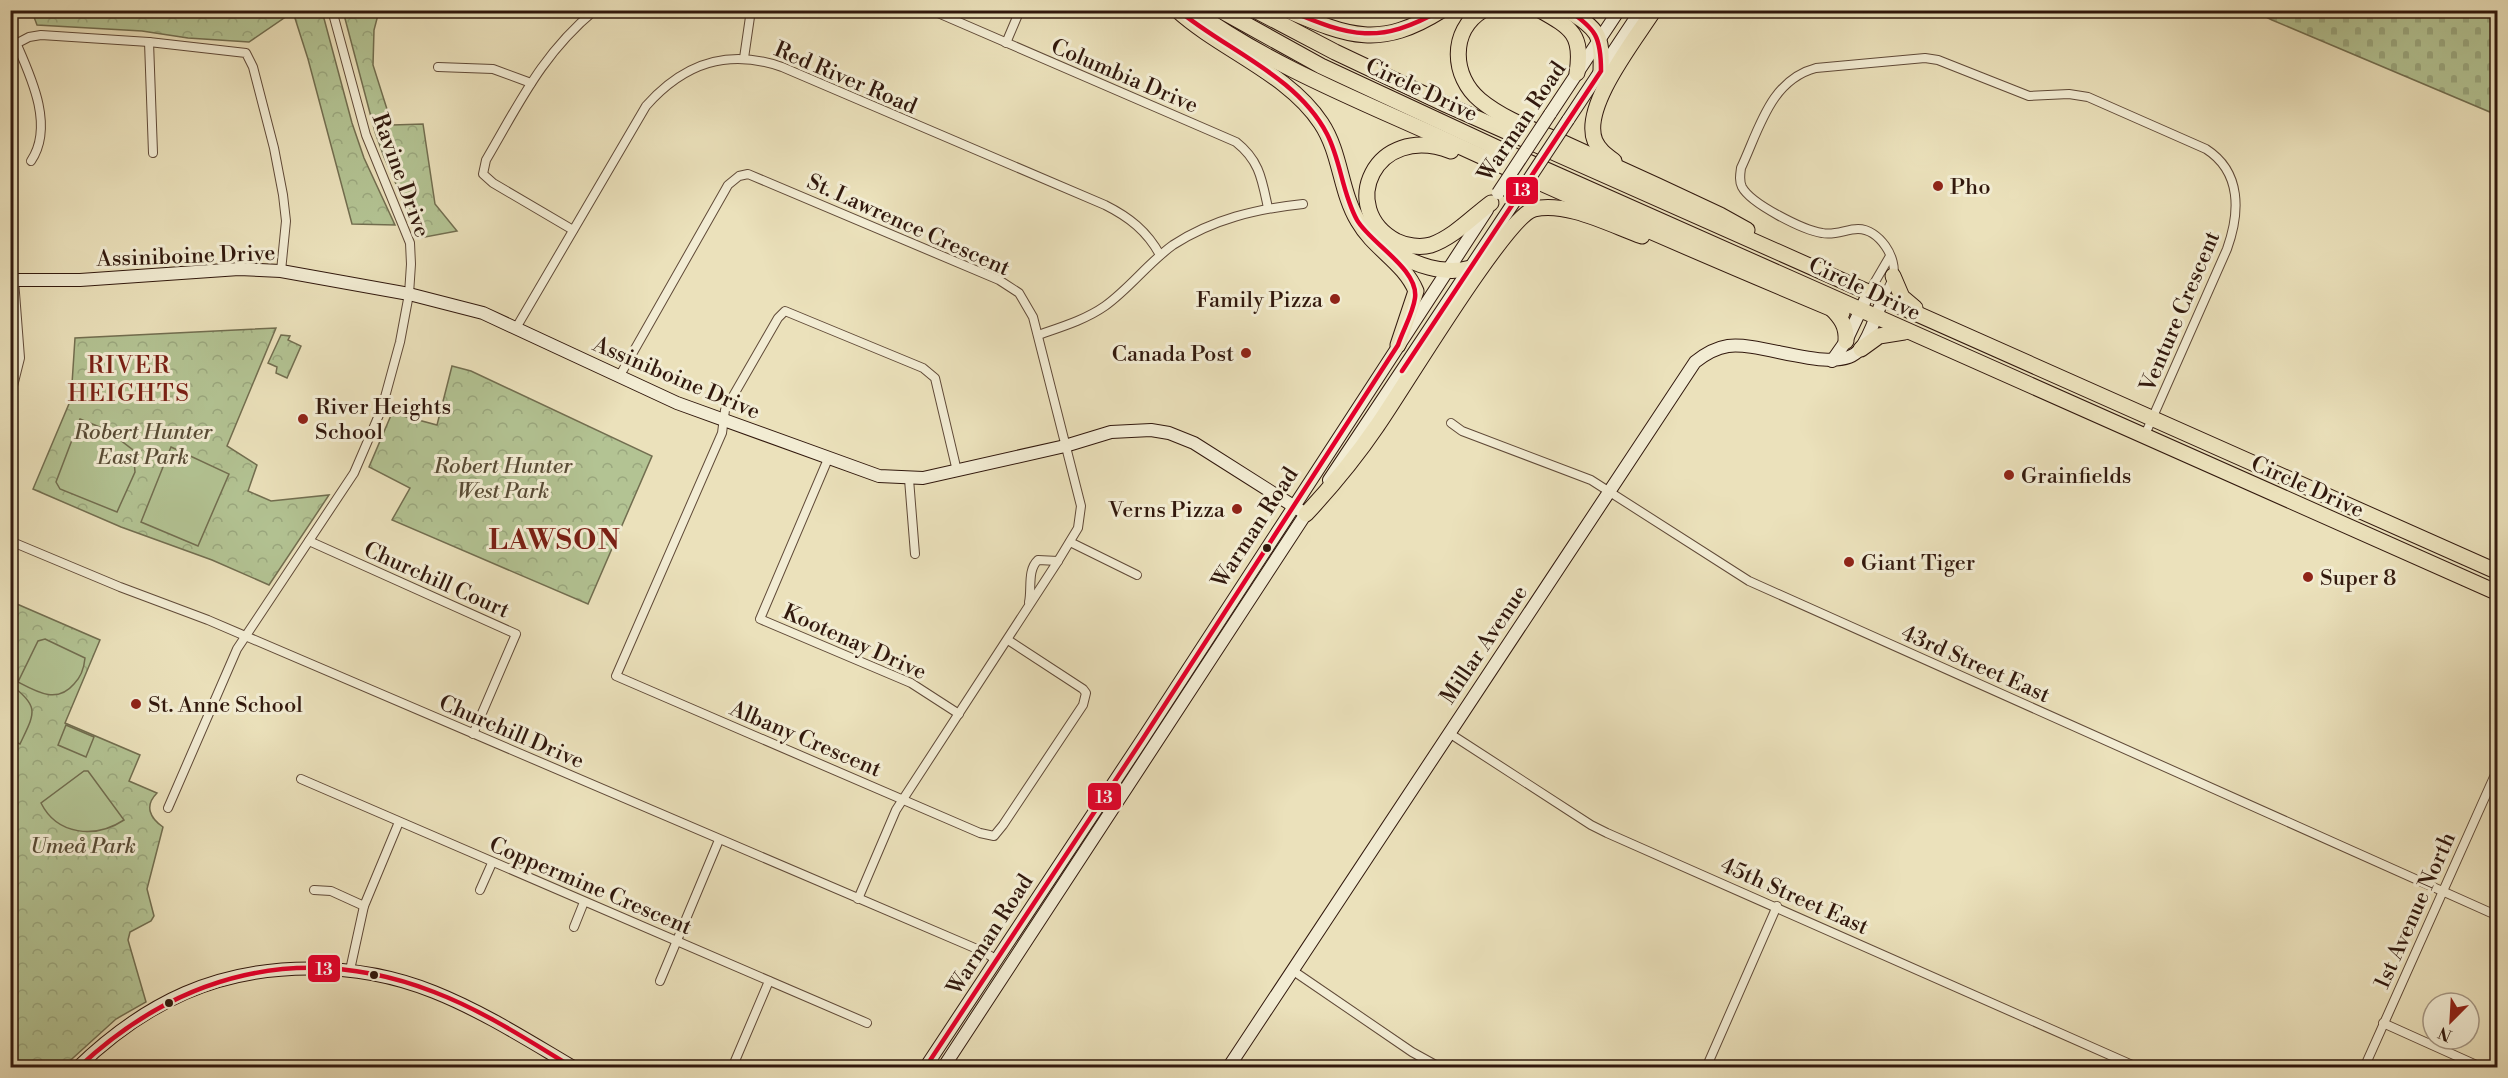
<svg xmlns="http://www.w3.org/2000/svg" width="2508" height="1078" viewBox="0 0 2508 1078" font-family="'Libre Bodoni',serif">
<defs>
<pattern id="forest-crowns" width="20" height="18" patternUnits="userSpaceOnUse" patternTransform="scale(1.5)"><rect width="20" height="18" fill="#b3c393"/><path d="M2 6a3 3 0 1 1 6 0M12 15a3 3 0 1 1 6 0" fill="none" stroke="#9aa77e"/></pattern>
<pattern id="cemetery-stones" width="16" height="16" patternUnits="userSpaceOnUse" patternTransform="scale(1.5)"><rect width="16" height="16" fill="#b3c393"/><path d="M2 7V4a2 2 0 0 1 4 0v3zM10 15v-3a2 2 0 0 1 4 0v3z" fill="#9aa77e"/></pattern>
</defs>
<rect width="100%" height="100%" fill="#ebe1bb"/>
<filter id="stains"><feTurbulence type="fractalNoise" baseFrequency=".00333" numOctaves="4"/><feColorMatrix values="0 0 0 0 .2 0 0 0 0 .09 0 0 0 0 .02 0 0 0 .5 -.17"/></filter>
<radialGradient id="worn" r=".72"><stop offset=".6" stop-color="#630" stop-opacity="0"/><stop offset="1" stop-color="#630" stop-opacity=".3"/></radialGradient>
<!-- forest -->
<g fill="url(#forest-crowns)" stroke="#726e50" stroke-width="1.5">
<path d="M17,11H322L352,123L364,158L395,225L352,224L308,59L293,12L249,42L188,38L142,31L37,25L34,17Z"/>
<path d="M343,11H379L374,30L373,65L392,125L423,124L435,204L457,231L420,238L384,157L375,132Z"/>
<path d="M276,328L227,446L257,465L248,491L271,501L329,495L269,585L212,560L121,527L33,489L71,399L75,338Z"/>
<path d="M281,335L290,336L288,340L301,346L287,378L276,373L277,367L268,363Z"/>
<path d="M452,366L471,371L652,456L588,604L392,520L410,488L369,467L392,413L437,425Z"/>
<path d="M10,601L100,640L65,723L140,755L129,781L157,793C144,806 150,818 163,827L147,889L154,916L151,921L130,932L128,940L146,1002L116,1019L63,1067H17L11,1061Z"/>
</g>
<!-- cemetery -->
<path fill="url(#cemetery-stones)" stroke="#726e50" stroke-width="1.5" d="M2254,11H2497V115L2272,20Z"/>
<!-- garden -->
<g fill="#b3c393" stroke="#726e50" stroke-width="1.5">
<path d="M80,419L107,430L133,450L135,472L117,512L60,489L56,482Z"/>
<path d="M171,447L229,474L198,546L141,522Z"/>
<path d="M45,639L85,658C84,669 81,677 74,684C57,704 37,692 18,682L38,641Z"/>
<path d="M11,685C41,707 34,714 20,744L11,740Z"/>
<path d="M66,725L94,737L86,757L58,745Z"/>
<path d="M84,771H88L124,820C95,839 57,835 41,803Z"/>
</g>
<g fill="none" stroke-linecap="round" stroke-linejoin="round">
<!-- street casing -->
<g stroke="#604a38" stroke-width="10">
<g id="street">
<path d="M931,10L1236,142C1260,161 1262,180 1268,208"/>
<path d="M149,42L153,153"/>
<path d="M1006,43L1020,10"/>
<path d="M17,45C32,79 54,127 31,161"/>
<path d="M10,47L29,37L41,35L149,42L246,53L253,67L274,148L283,195L286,221L281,271"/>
<path d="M744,58L751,10"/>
<path d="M438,67L493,69L531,83"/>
<path d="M573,230L493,183L483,174L486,160C520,102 542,54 595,10"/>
<path d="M1869,292L1890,256"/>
<path d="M1883,299C1886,292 1891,284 1893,277C1898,258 1879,229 1858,229C1846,229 1835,236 1822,233C1803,230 1751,204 1742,187C1739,181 1740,175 1741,168C1759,130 1770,80 1816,68L1925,58L1938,60L2029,96L2069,94L2088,97L2206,149C2242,172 2240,213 2227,249L2144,437"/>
<path d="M516,328L646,106C684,63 728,48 782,67L1105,205C1129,217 1147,231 1160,255"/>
<path d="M1038,335C1061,327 1085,320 1105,306C1130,288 1148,263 1173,245C1213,219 1256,209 1303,204"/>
<path d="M619,377L728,185L739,176L748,174L999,280L1019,293L1033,317L1081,506L1078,528L1058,561L896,810L858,899"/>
<path d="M10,398L20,358L14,280"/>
<path d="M1451,423L1462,431L1591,480L1749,581L2498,916"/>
<path d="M828,459L760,619L911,683L959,714"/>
<path d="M957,471L935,378L923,368L785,311L778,318L725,410L722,433L616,676L980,833L994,836L1003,825L1083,705L1086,693L1083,689L1008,640"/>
<path d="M909,479L915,554"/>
<path d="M10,541L120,587L208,620L984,952L997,960"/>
<path d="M309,541L516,634L473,734"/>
<path d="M1070,542L1137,575"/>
<path d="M1029,602C1032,589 1027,570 1038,560L1058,561"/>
<path d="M1449,733L1591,825L1607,833L2139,1068"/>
<path d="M301,779L867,1023"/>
<path d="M168,808L237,649L354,473L382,408L400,342L409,294L411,264L410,243L366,135L332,10"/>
<path d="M314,890L331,891L364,906"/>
<path d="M480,890L492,863"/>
<path d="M574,927L584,902"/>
<path d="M350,970L364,906L399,822"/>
<path d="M1292,970L1412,1052L1441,1068"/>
<path d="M660,981L719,840"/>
<path d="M2383,1023L2483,1068"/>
<path d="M732,1068L769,981"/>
<path d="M1706,1068L1777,906"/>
<path d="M2364,1068L2498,768"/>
</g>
</g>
<!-- secondary casing -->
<g stroke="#31180d" stroke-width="14">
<g id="secondary">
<path d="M1550,114L1619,10"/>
<path d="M1568,120L1641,10"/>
<path d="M10,280H80L239,269L281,271L409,294L483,313L677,403L879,476L923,478L1065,446L1111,432L1151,430L1169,433L1194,443L1306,514"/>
<path d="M1832,361L1846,341L1869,292"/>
<path d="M1329,480L1516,199"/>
<path d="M77,1068C108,1038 146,1010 185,993C262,960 357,961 434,992C484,1012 529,1041 575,1068"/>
<path d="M925,1068L1142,740L1487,210"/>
<path d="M943,1068L1309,509"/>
<path d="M1228,1068L1695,362C1705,354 1715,348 1728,346C1762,341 1839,377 1860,349C1871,335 1876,314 1883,299"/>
</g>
</g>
<!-- highway casing -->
<g stroke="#31180d" stroke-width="17">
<g id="highway">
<path d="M1177,10C1221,50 1288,73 1321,123C1341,153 1340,191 1358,221C1374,249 1404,262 1416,291L1398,345"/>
<path d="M1193,10C1266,63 1353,98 1435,135C1569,197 1706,256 1842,313"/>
<path d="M1220,10L1321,66L1508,153L2498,593"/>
<path d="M1255,10L1335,52L1447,105L2498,572"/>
<path d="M1287,10C1349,37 1380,49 1442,10"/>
<path d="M1483,10C1449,31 1452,77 1480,100C1504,120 1537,131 1566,144C1617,167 1669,191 1720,215L1747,230"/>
<path d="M1540,10C1572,28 1583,35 1577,73"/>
<path d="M1567,10C1599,30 1602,34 1601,71"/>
<path d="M1451,151C1374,122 1337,209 1396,241C1406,246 1420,248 1431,245C1454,237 1472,217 1491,203"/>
<path d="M1614,161C1606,155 1599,150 1595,141C1581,107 1635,40 1654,10"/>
<path d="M1390,251C1415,264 1443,276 1471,268"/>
<path d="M1893,276L1902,297L1915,308"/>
<path d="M1831,308C1841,318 1847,326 1846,341"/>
<path d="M1861,349L1879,336L1904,332"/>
<path d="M1306,514C1332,486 1356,457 1377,426C1402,391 1505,217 1534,209C1566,201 1611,225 1642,236"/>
</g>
</g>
<!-- street -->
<use href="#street" stroke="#f2ecd3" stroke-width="8"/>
<!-- secondary -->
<use href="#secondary" stroke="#f2ecd3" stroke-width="12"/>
<!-- highway -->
<use href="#highway" stroke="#ebe1bb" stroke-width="15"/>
<!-- secondary-bridge casing -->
<g stroke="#31180d" stroke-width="14" stroke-linecap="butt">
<g id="secondary-bridge">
<path d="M1498,193L1550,114"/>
<path d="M1516,199L1568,120"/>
</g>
</g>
<!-- secondary-bridge -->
<use href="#secondary-bridge" stroke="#f2ecd3" stroke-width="12"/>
<!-- bus-1 casing -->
<g stroke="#f2ecd3" stroke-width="9">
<g id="bus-1">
<path d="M1288,10C1351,37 1379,45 1441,10"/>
<path d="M1402,371L1601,71C1601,37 1596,29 1568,10"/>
<path d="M78,1068C179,973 302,941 434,992C484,1011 529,1041 574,1068"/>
<path d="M925,1068L1142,740L1398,345C1403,330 1413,313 1415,298C1419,269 1370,243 1357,220C1342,193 1341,161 1327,134C1297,76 1226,50 1178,10"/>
</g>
</g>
<!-- bus-1 -->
<use href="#bus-1" stroke="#e4002b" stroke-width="4.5"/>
</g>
<!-- markers -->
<g fill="#8f2418" stroke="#f2ecd3" stroke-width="2">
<circle cx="1938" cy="186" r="6"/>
<circle cx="1335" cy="299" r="6"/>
<circle cx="1246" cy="353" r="6"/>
<circle cx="303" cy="419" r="6"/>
<circle cx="2009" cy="475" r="6"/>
<circle cx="1237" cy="509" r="6"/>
<circle cx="1849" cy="562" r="6"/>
<circle cx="2308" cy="577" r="6"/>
<circle cx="136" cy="704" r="6"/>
</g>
<g fill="#31180d" stroke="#f2ecd3" stroke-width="2">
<circle cx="1267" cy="548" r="5"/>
<circle cx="374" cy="975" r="5"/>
<circle cx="169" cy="1003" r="5"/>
</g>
<g text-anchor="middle" stroke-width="6" stroke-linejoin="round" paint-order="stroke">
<!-- street labels -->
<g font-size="22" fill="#31180d" stroke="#f2ecd3">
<text transform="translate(1125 75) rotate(23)" y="8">Columbia Drive</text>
<text transform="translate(846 77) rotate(23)" y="8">Red River Road</text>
<text transform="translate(1422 89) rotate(25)" y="8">Circle Drive</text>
<text transform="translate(1521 121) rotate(-56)" y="8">Warman Road</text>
<text transform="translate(402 175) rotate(70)" y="8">Ravine Drive</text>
<text transform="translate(909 224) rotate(24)" y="8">St. Lawrence Crescent</text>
<text transform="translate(186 255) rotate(-2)" y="8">Assiniboine Drive</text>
<text transform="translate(1865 288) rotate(25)" y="8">Circle Drive</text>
<text transform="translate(2179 311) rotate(-67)" y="8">Venture Crescent</text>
<text transform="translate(677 377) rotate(23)" y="8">Assiniboine Drive</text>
<text transform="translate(2308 486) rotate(24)" y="8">Circle Drive</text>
<text transform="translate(1254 527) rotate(-57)" y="8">Warman Road</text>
<text transform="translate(437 579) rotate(24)" y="8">Churchill Court</text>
<text transform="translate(855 641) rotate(24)" y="8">Kootenay Drive</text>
<text transform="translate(1483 644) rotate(-56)" y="8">Millar Avenue</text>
<text transform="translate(1976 663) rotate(24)" y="8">43rd Street East</text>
<text transform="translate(512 731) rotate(23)" y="8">Churchill Drive</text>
<text transform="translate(806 738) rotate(23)" y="8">Albany Crescent</text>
<text transform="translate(591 885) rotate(23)" y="8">Coppermine Crescent</text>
<text transform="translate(1795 895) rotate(24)" y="8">45th Street East</text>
<text transform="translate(2414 910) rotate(-66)" y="8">1st Avenue North</text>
<text transform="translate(989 934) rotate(-57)" y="8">Warman Road</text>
</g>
<!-- poi labels -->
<g font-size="22" fill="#31180d" stroke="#f2ecd3" text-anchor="start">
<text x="1950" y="194">Pho</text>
<text x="1323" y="307" text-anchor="end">Family Pizza</text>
<text x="1234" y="361" text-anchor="end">Canada Post</text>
<text x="315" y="414">River Heights<tspan x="315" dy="25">School</tspan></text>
<text x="2021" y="483">Grainfields</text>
<text x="1225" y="517" text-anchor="end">Verns Pizza</text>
<text x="1861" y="570">Giant Tiger</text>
<text x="2320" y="585">Super 8</text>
<text x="148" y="712">St. Anne School</text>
</g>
<!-- park labels -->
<g font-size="22" font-style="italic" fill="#584b35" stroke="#f2ecd3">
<text x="143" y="439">Robert Hunter<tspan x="143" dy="25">East Park</tspan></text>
<text x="503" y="473">Robert Hunter<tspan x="503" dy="25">West Park</tspan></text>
<text x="83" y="853">Umeå Park</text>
</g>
<!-- neighbourhood labels -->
<g font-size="24" letter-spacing="1.5" fill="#7a1f14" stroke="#f2ecd3">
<text x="129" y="373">RIVER<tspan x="129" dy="28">HEIGHTS</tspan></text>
</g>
<!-- district labels -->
<g font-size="28" font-weight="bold" letter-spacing="1.5" fill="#7a1f14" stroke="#f2ecd3">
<text x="555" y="549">LAWSON</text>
</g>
</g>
<g stroke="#f2ecd3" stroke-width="2">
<rect x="1505" y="176" width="34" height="29" rx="6" fill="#e4002b"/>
<rect x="1087" y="782" width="35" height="29" rx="6" fill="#e4002b"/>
<rect x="307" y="954" width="34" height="29" rx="6" fill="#e4002b"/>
</g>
<g font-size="16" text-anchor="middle" font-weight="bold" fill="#fff">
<text x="1522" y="196">13</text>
<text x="1104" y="803">13</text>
<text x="324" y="975">13</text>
</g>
<!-- margin -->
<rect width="2508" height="1078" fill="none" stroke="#ebe1bb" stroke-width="36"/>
<rect x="12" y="12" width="2484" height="1054" fill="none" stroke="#31180d" stroke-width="3"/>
<rect x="18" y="18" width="2472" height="1042" fill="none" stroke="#31180d" stroke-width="1.5"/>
<!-- north arrow -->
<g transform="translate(2451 1021) rotate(204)"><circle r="28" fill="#f2ecd3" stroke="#a59784" stroke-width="1.5"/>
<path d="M0-4.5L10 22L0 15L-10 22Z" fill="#8f2418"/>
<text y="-9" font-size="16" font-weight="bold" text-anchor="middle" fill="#31180d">N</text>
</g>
<rect width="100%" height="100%" filter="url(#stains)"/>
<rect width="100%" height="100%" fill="url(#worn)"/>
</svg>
